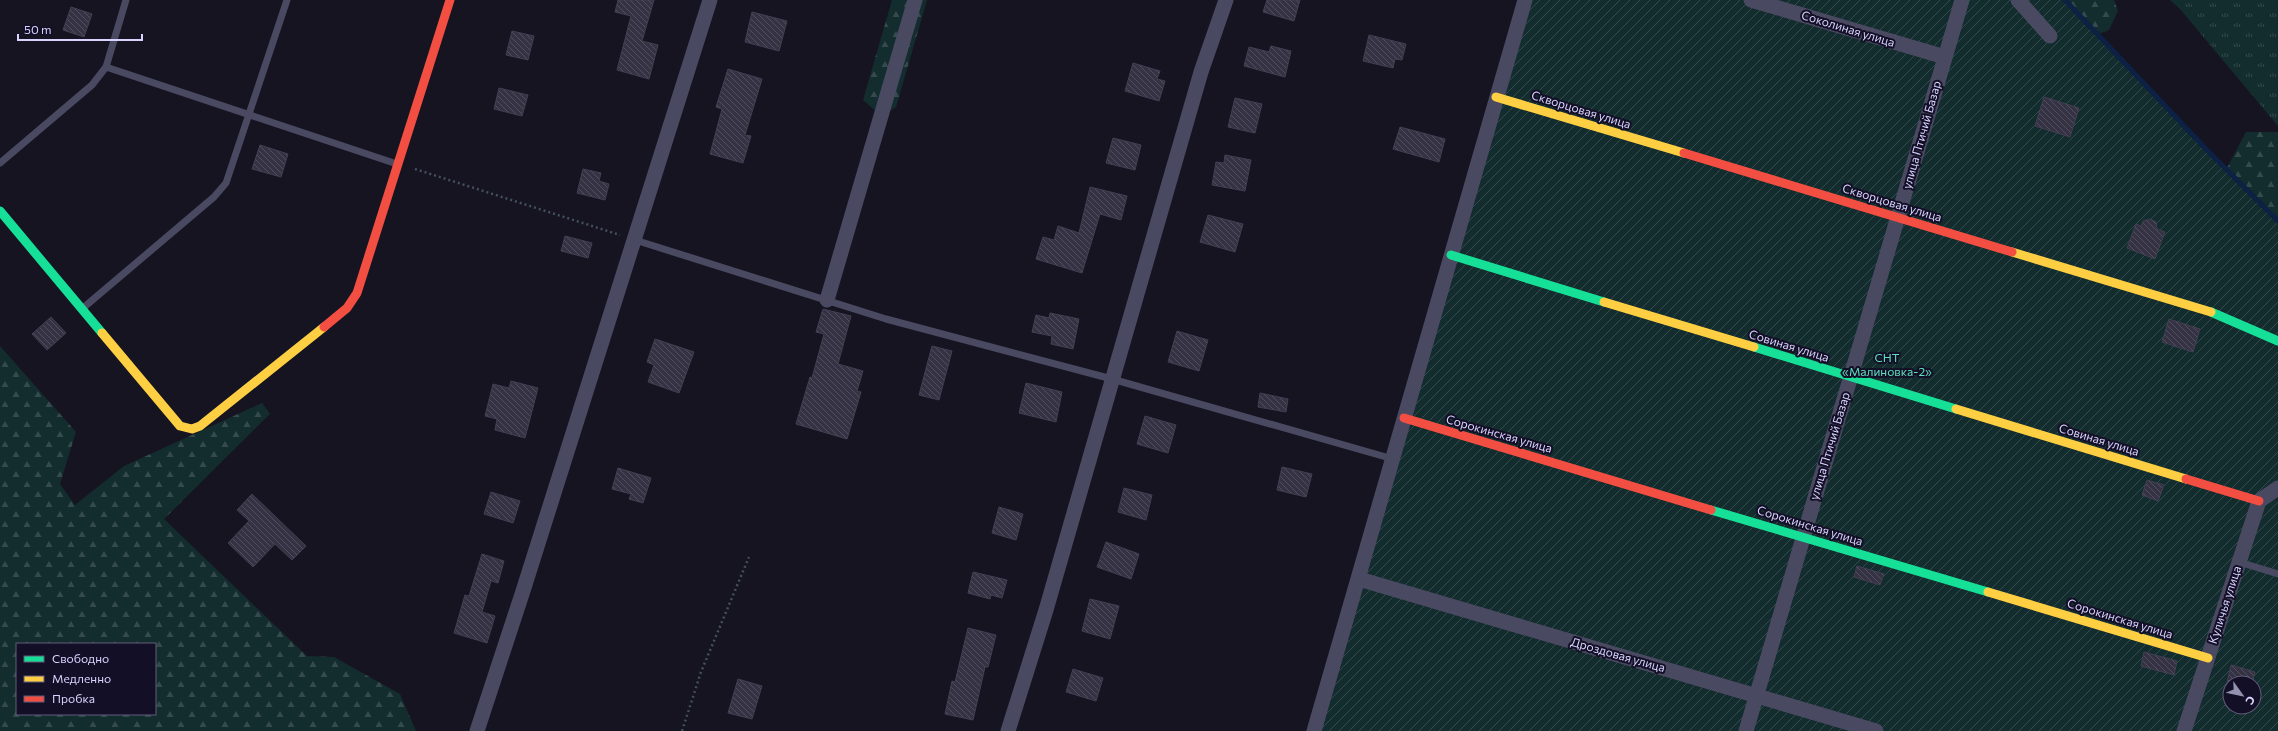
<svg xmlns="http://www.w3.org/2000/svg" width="2278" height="731" viewBox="0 0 2278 731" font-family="Commissioner,sans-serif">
<defs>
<pattern id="grass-tufts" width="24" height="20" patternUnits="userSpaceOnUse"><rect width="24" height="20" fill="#132c2d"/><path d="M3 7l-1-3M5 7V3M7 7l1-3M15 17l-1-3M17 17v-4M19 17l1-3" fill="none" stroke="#354a4c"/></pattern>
<pattern id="forest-firs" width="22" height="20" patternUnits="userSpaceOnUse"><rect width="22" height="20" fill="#132c2d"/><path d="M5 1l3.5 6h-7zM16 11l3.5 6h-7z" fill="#354a4c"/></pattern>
<pattern id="garden-furrows" width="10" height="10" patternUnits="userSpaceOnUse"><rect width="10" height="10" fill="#132c2d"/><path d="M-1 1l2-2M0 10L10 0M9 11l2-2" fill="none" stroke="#354a4c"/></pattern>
<pattern id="building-back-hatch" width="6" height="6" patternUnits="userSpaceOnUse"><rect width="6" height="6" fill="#343243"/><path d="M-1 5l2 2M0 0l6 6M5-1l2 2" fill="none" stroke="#514f5f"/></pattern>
</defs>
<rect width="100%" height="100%" fill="#161421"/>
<!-- grass -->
<path fill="url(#grass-tufts)" d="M2170,0H2278V126L2180,9Z"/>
<!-- forest -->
<g fill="url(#forest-firs)" fill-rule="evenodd">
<path d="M892,0H927L896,107L887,113L879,114L863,100Z"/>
<path d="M2043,0H2114L2118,11L2109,30L2091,37Z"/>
<path d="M2246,132H2278V272L2205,209Z"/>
<path d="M0,346L76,432L60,484L75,505L124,466L262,403L270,414L164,519L307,656L334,657L400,694L416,731H0ZM17,644H155V714H17Z"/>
</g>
<!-- garden -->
<path fill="url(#garden-furrows)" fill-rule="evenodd" d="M1525,0H2065L2207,150L2278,221V731H1314ZM2230,683H2254V707H2230Z"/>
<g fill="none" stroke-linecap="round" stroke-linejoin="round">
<!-- stream -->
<path stroke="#0d2144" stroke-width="5" d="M2065,0L2207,150L2278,221"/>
</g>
<!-- building -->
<g fill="url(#building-back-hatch)" stroke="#433f54">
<path d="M618,0H654L642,41L658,45L649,79L617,70L631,16L615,12Z"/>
<path d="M1267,0H1300L1294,21L1263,12Z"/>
<path d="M71,7L92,14L84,37L63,30Z"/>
<path d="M752,12L787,21L779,51L745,42Z"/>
<path d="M512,31L534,36L528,60L506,55Z"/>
<path d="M1369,35L1406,44L1402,60L1395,59L1393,68L1363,61Z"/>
<path d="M1271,46L1291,51L1285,77L1244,66L1249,47L1269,52Z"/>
<path d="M1133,63L1160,71L1157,79L1165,81L1159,101L1125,91Z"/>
<path d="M728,69L762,79L745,135L751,136L743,163L710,154L722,109L716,107Z"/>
<path d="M499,88L528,95L522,116L494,109Z"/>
<path d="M2044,97L2079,108L2070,137L2035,126Z"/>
<path d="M1235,98L1262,104L1255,133L1228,127Z"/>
<path d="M1400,127L1445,139L1439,162L1393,149Z"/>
<path d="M1113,138L1141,145L1135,170L1106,163Z"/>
<path d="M260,145L288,154L281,177L252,169Z"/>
<path d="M1225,155L1251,160L1245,191L1212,185L1216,162L1224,163Z"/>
<path d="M583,169L601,173L599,181L609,184L605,200L577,193Z"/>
<path d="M1090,187L1127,196L1121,220L1100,214L1082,273L1036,259L1043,237L1054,240L1058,226L1079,233Z"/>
<path d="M1208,215L1243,224L1235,252L1200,242Z"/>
<path d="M2150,219L2156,222L2157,229L2165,232L2155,259L2127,248L2136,224L2141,226L2143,221Z"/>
<path d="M565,236L592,243L588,258L561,251Z"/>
<path d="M823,309L851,316L838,364L863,371L857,391L861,392L847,439L796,424L810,377L812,378L824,334L816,332Z"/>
<path d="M1050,313L1079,319L1073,349L1051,344L1052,336L1032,332L1036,315L1049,318Z"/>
<path d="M51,317L66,333L47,350L32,334Z"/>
<path d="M2169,319L2200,329L2193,352L2162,342Z"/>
<path d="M1177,331L1208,340L1199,371L1168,362Z"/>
<path d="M655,339L694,352L679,393L648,382L654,365L647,362Z"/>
<path d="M932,346L952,351L939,400L919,395Z"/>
<path d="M511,381L538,388L525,438L495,430L497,419L485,416L493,384L509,388Z"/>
<path d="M1026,383L1062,392L1056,422L1019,413Z"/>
<path d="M1260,393L1288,399L1286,412L1258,407Z"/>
<path d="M1145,416L1176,425L1168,453L1137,444Z"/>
<path d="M1282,467L1312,474L1306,497L1277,490Z"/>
<path d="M618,468L651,478L643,503L629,499L631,494L612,489Z"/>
<path d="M2147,480L2164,485L2158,501L2142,495Z"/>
<path d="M1124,488L1152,495L1146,520L1118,512Z"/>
<path d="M491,492L520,501L513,523L484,514Z"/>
<path d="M252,494L306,546L292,560L275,544L253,567L228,543L249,521L237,510Z"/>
<path d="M999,507L1023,514L1016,540L992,533Z"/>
<path d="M1106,542L1139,554L1131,579L1097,567Z"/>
<path d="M482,554L504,561L498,583L491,581L482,612L495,616L487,643L454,633L465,595L469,596Z"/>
<path d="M1857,566L1884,574L1880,585L1854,577Z"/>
<path d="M973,572L1007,580L1002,598L991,595L990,599L968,593Z"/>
<path d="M1090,599L1119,606L1110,639L1082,631Z"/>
<path d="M968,628L996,635L988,667H985L973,720L945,714L952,681L955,682Z"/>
<path d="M2144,652L2177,661L2174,675L2141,666Z"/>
<path d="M2231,665L2255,672L2252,683H2227Z"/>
<path d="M1073,669L1103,678L1096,701L1066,692Z"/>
<path d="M738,679L762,686L752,719L728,713Z"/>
</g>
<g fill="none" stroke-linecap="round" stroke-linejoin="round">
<!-- path -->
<g stroke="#44505f" stroke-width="2.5" stroke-dasharray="2 3" stroke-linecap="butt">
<path d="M415,169L620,235"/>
<path d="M682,731L701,672L749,557"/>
</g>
<!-- lane -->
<g stroke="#4a4962" stroke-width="7">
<path d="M106,67L397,164"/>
<path d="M0,163L92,85L106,67L126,0"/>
<path d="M635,240L886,319L1112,379L1393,459"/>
<path d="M83,308L214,197L226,183L287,0"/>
<path d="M2239,562L2278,574"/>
</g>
<!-- street -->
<g stroke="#4a4962" stroke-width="15">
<path d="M1751,0L1945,57"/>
<path d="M2018,0L2050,36"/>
<path d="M827,300L915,0"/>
<path d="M1359,579L1876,731"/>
<path d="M477,731L523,591L710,0"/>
<path d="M1008,731L1046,610L1201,72L1226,0"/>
<path d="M1314,731L1525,0"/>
<path d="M1746,731L1962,0"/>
<path d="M2184,731L2259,501L2278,488"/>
</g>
<!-- fast -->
<g stroke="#16e098" stroke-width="9">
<path d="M0,211L102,333"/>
<path d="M1451,255L1604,302"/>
<path d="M2211,312L2278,341"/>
<path d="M1754,347L1956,409"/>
<path d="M1711,510L1988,592"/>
</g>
<!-- slow -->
<g stroke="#ffcf43" stroke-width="9">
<path d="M1496,97L1684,153"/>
<path d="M2012,252L2211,312"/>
<path d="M1604,302L1754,347"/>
<path d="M102,333L180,426L192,429L200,426L324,327"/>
<path d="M1956,409L2186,479"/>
<path d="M1988,592L2208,658"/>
</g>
<!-- jam -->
<g stroke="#f24e42" stroke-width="9">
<path d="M1684,153L2012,252"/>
<path d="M324,327L347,308L357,293L450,0"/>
<path d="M1404,418L1711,510"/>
<path d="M2186,479L2259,501"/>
</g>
</g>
<g text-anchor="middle" stroke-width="4" stroke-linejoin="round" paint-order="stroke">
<!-- street labels -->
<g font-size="12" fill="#d9d4ff" stroke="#130f26">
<text transform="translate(1848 29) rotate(17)" y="4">Соколиная улица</text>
<text transform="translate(1581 110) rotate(17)" y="4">Скворцовая улица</text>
<text transform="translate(1922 135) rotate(-74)" y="4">улица Птичий Базар</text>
<text transform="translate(1892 203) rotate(17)" y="4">Скворцовая улица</text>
<text transform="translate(1789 346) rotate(17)" y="4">Совиная улица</text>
<text transform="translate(1499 434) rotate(16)" y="4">Сорокинская улица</text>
<text transform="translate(2099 440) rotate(17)" y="4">Совиная улица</text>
<text transform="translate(1830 446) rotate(-73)" y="4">улица Птичий Базар</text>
<text transform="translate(1810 526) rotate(17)" y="4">Сорокинская улица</text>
<text transform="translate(2225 605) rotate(-72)" y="4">Куличья улица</text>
<text transform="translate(2120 619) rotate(17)" y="4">Сорокинская улица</text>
<text transform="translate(1618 655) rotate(16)" y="4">Дроздовая улица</text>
</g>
<!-- park labels -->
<g font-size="12" fill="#5fe0c0" stroke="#130f26">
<text x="1887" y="362">СНТ<tspan x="1887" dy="14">«Малиновка-2»</tspan></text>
</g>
</g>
<!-- legend -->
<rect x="16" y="643" width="140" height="72" fill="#130f26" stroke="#625e7d"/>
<rect x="24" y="656" width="20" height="6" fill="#16e098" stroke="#625e7d"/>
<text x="52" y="663" font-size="12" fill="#d9d4ff">Свободно</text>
<rect x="24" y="676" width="20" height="6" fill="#ffcf43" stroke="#625e7d"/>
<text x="52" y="683" font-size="12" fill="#d9d4ff">Медленно</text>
<rect x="24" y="696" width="20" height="6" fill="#f24e42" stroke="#625e7d"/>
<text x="52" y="703" font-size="12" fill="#d9d4ff">Пробка</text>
<!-- north arrow -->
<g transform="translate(2242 695) rotate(123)"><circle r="19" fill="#130f26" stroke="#625e7d"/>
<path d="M0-3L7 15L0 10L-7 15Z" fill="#9591b1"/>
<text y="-6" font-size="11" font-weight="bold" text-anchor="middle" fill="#d9d4ff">С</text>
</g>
<!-- scale -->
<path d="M18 34v6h124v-6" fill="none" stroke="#d9d4ff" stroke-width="2"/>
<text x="24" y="34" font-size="12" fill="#d9d4ff" stroke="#130f26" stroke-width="3" paint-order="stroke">50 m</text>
</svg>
